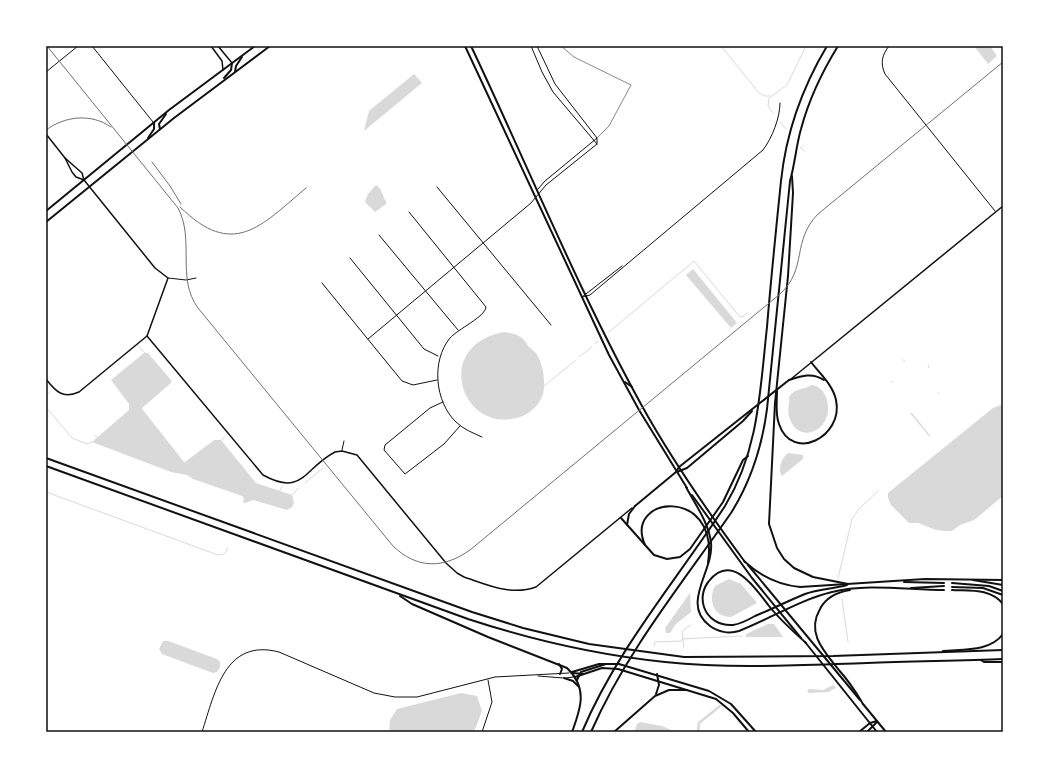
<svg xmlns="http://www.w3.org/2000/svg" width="1049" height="778" viewBox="0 0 1049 778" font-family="Helvetica,sans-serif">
<rect width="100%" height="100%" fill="#fff"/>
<!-- water -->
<g fill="#d9d9d9">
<path d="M974,46H990L997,56L988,64Z"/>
<path d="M414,74L422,83L364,131L369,111Z"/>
<path d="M376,185C382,188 382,196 386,201V204L375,212L365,202L368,194Z"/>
<path d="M693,269L737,323L731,328L686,275Z"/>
<path d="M505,332C508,333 513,333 517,335C522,337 526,342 529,347C531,349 534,351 536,353C543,364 546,381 543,394C540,404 530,414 520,417C461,436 431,344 505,332Z"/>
<path d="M144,353H148L171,380V383L142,408L143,410L184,462H185L214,440H221L256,483L292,495L294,503L292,507L287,510L253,500L245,503L243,502L244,498L242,496L193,479L187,475L171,472L92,442L129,410V404L111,380Z"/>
<path d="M811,385C817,385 823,390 825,395C840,427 798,450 789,416C787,410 790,403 789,397C796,387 806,390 811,385Z"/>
<path d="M1003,404V496L974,520L960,525L952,531H945L936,530L918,523H909L891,505L888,498V493L993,408Z"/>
<path d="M910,413H912L932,438L928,435Z"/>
<path d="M788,453L803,455V459L782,476C777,470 782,457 788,453Z"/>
<path d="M729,579L741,584L757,603L731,617C713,617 708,600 715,586Z"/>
<path d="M690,593L691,612L676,624L670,633H666L665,628Z"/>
<path d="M768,624H774L783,637H746V634Z"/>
<path d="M163,641H168L217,659L220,662V667L217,672L213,673L162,654L159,649Z"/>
<path d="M833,685L836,688L828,692L809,693L807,691L809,689L823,690Z"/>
<path d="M461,693L477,696L482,711L474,732H389L390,720L397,709Z"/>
<path d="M640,722L662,726L676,732H634L637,724Z"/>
</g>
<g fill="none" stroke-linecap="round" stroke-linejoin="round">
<!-- stream -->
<g stroke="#d9d9d9" stroke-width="1">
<path d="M721,46L759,93L765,96H770"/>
<path d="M773,113L768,106L769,98L787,85L806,46"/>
<path d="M780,122L786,129"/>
<path d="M800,147L804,151"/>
<path d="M609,332L694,261L740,317H742L747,313"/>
<path d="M595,344L598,341"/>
<path d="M138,345L145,353"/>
<path d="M579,357L592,347"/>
<path d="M903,360L905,361"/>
<path d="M928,368L929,365"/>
<path d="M891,381L893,382"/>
<path d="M544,386L576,360"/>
<path d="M938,393H939"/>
<path d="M46,396L50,392"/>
<path d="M46,407L72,438L87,444L92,442"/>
<path d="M94,435L97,437"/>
<path d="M221,440L225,436"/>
<path d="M305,483L323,468"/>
<path d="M46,492L218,555L224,554L228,548"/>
<path d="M279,492L282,486"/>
<path d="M292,495L299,488"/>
<path d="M838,578L852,519L859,509L878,491"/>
<path d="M842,599L848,642"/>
<path d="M682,639L742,636"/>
<path d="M654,646L655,642L682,641"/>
<path d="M684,648L682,631L691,625"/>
</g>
<!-- canal -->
<path stroke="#d9d9d9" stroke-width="2.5" d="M698,732L699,723L720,706"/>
<!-- service -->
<path stroke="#111" stroke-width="0.5" d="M561,46L574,57L631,85L609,126L598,137"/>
<!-- minor -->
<g stroke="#111" stroke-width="1">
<path d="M92,46L153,122"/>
<path d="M531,46L542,72L553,92L597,144"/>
<path d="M537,46L555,84L597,138V143"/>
<path d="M889,46C882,55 880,63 885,74L995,211"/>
<path d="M46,72L78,46"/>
<path d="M437,187L551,325"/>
<path d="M538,189L545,181L597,138"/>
<path d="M409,212L486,307C485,317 458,329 450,338C431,361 435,402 456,422C463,429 473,433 482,437"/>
<path d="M379,235L458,330"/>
<path d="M350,258L424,349L438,356"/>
<path d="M168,278L186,280L196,278"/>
<path d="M322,283L402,381L413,385L437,380"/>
<path d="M582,297L590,295L763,150C772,138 780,118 780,103"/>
<path d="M582,297L622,266"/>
<path d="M368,339L531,203L546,185L597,144"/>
<path d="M443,402L430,408L385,445L384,450L405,474L444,444L460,426"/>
<path d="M342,450L344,441"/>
<path d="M538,676L563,678"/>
<path d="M566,678L573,677"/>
<path d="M202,732C215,692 225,638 279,652L374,693L395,697H417L495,677L569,673"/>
<path d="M482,732L492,702L488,680"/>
</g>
<!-- tertiary -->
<g stroke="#111" stroke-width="1.5">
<path d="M211,46L222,61L223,70"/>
<path d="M218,46L232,63"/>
<path d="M46,134L65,158L72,172L76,177L84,180L155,268L168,278L147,336L79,392C63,399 56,392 46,379"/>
<path d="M65,158L82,173L84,180"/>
<path d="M147,336L263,475C303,497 304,468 335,452L342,451L357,455L446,563L457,573L464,577C488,585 511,596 536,587L632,508"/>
</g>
<!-- secondary -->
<path stroke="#111" stroke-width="1.5" d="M791,379L1003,206"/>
<!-- primary -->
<g stroke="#111" stroke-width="2">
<path d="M465,46L609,355L639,410L687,488"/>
<path d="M471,46C528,166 578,290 642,406C672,460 708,512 745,562"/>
<path d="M235,72L236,66L242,57"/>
<path d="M224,78L231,70L232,63"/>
<path d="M160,129L159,124L166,114"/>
<path d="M148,138L154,129V123"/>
<path d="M46,211L169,110L255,46"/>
<path d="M46,222L174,118L270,46"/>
<path d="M625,382L632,387"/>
<path d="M677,472L687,468L743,421L752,411"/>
<path d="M692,495L752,578L801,638"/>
<path d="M635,506L676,472L679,467L789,380"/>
<path d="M748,565L860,700"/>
<path d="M805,642L877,732"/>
<path d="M572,672L599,664H619L709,691L731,704L756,732"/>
<path d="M575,677L602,668L618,669L716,699L733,713L749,732"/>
<path d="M577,680L581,672L606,664"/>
<path d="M863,704L886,732"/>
<path d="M859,732L870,723L877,721"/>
<path d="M867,732L877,722"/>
</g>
<!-- motorway -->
<g stroke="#111" stroke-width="2">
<path d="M792,176L793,193L788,276L775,403L769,524L777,548L784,559L794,568L813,577L848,584"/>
<path d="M789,380C801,376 812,372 824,380"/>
<path d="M777,391C777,401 775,414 779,424C792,463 844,437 836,400C833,385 820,374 811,362"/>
<path d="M46,458L472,612L523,628L589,644L684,657L833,656L1003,650"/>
<path d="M46,466L468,619C532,640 597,655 665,662C732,669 800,665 867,663C912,661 958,661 1003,659"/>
<path d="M686,487C695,504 709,523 711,543C714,571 680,604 710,626C718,632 729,634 739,631C770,619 799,600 832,592C866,583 909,590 944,590"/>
<path d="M621,518L654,555L667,559L680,557L690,549L723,502L743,460L748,456"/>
<path d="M627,525L629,514L635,506"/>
<path d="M645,545C623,495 720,486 708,563"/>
<path d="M744,561C760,576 778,585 800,587L925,579L1003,580"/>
<path d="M973,580L1003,585"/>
<path d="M904,582L944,583"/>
<path d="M952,583L989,586L1003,591"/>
<path d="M952,587L983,588L1003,595"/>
<path d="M911,588L944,586"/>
<path d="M850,590C838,592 826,597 820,609C806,633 824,651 838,669C848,680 856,692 863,704"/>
<path d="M952,590C970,591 990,588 1003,604"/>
<path d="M400,596L412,604L488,637L567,668C588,688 581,708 572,732"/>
<path d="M806,643C793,631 780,620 769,606C756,589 732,552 709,581C703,588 701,598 704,607C708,619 720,626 733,625C740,624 748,620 755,616C772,609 788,601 805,594C819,589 833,589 847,585"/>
<path d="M943,651C962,649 990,652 1003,634"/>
<path d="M981,660L984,662H1003"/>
<path d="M559,664L562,669L560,674"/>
<path d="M573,673L583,674"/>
<path d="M564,678L573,681L578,686"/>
<path d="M656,694L659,685L657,674"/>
<path d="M582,732C617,649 676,581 725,506C759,450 760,390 767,327C771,278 776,230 781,181C786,133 802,88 827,46"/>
<path d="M591,732C626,652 681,585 731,513C751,481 762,447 767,409L790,181C795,164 796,146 801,129C809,99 822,72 838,46"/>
<path d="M614,732L655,696L669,690H687"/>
</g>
<!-- rail -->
<g stroke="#707070" stroke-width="1">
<path d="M47,46L178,208C195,240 176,278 198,308L393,546C417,569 443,569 470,550L780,294C808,268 791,242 818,214L1003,62"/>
<path d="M46,130C65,116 91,113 111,127"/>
<path d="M152,162L170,186L181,204"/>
<path d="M180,207C233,259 260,227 306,188"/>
</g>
</g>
<!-- border -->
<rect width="1049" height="778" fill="none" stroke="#ffffff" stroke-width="94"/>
<rect x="47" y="47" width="955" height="684" fill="none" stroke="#111" stroke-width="1.5"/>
</svg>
